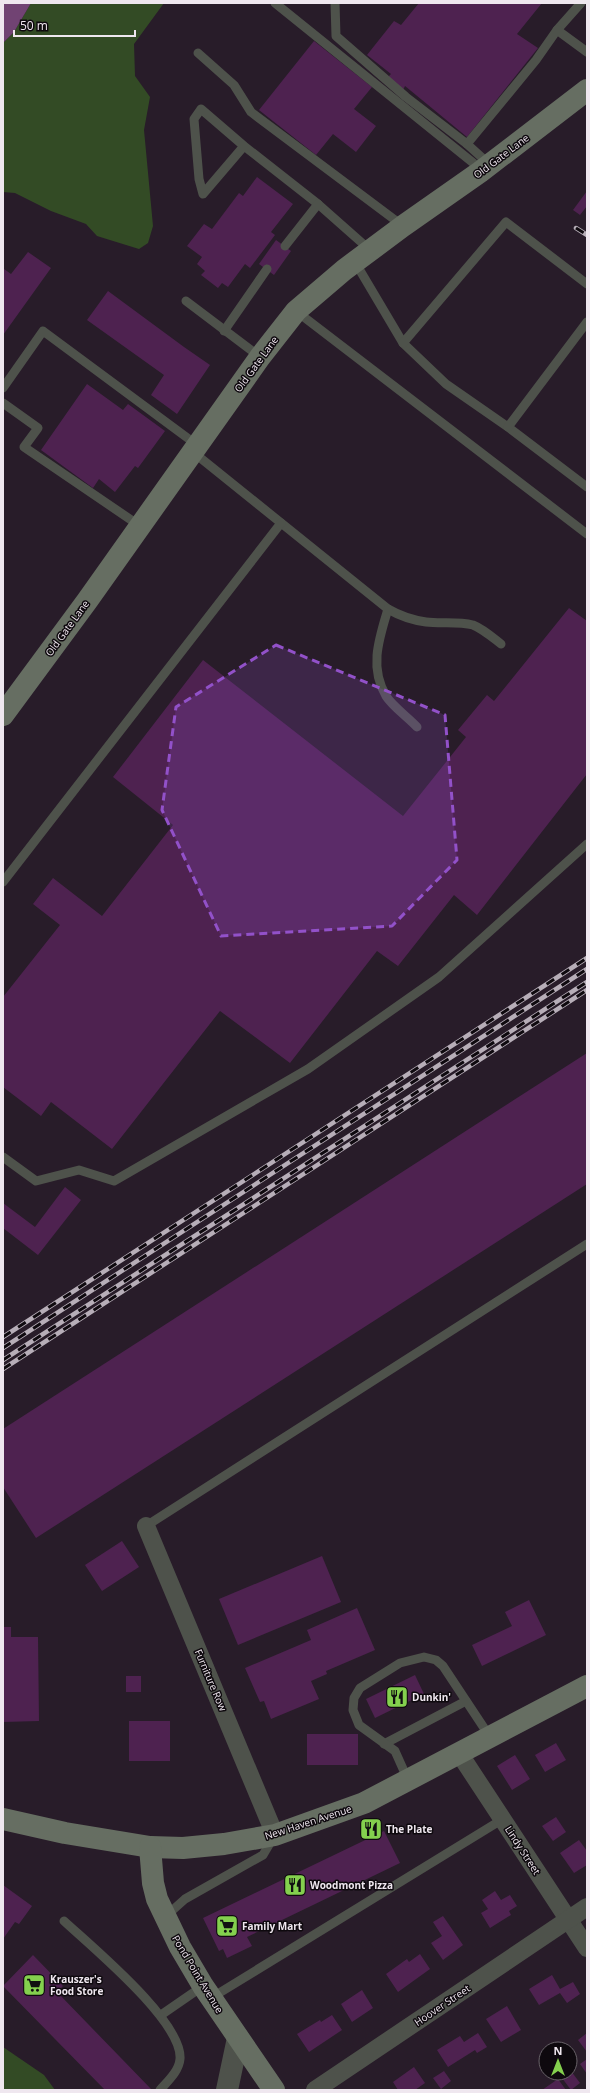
<svg xmlns="http://www.w3.org/2000/svg" width="590" height="2093" viewBox="0 0 590 2093" font-family="'Open Sans',sans-serif">
<rect width="100%" height="100%" fill="#281c29"/>
<!-- green -->
<g fill="#334b25">
<path d="M31,3H164L134,44L135,76L150,97L144,130L153,226L148,243L139,249L97,236L86,224L51,211L15,193L3,192V43L14,32Z"/>
<path d="M3,2047L44,2075L55,2090H3Z"/>
</g>
<!-- water -->
<path fill="#714373" d="M3,3H31L14,32L3,43Z"/>
<!-- building -->
<g fill="#4e2250">
<path d="M419,3H542L517,34L538,48L467,137L405,86L403,90L388,77L391,74L367,55L394,21L401,25Z"/>
<path d="M314,41L372,87L354,109L376,126L356,152L333,134L316,155L259,110Z"/>
<path d="M257,177L293,204L271,232L275,235L250,268L245,264L228,287L222,283L218,288L201,275L205,271L197,264L202,257L187,246L204,224L212,229L239,193L243,196Z"/>
<path d="M587,191V206L580,215L573,210Z"/>
<path d="M276,240L291,251L274,275L259,264Z"/>
<path d="M28,252L51,268L3,335V271L4,269L11,274Z"/>
<path d="M108,291L184,347L210,365L177,414L151,395L164,375L87,320Z"/>
<path d="M87,384L123,410L128,404L165,431L138,468L135,466L115,492L99,479L93,488L41,450Z"/>
<path d="M569,608L587,621V774L477,915L454,895L398,966L377,951L290,1063L220,1011L112,1149L51,1102L41,1116L3,1087V997L60,925L33,904L53,878L102,916L173,825L113,777L203,660L403,816L466,737L458,730L487,695L494,701Z"/>
<path d="M587,1053V1184L36,1538L3,1487V1429Z"/>
<path d="M65,1187L81,1200L38,1255L3,1228V1203L35,1227Z"/>
<path d="M122,1541L139,1567L102,1591L85,1565Z"/>
<path d="M322,1556L341,1602L238,1645L219,1599Z"/>
<path d="M529,1600L546,1635L482,1666L472,1645L512,1626L505,1612Z"/>
<path d="M357,1608L375,1650L326,1671L327,1674L311,1681L319,1699L271,1719L264,1701L260,1702L245,1668L311,1640L307,1630Z"/>
<path d="M3,1627H11V1637H38L39,1721L3,1722Z"/>
<path d="M415,1675L424,1694L375,1718L366,1699Z"/>
<rect x="126" y="1676" width="15" height="16"/>
<rect x="129" y="1721" width="41" height="40"/>
<rect x="307" y="1734" width="51" height="31"/>
<path d="M556,1743L566,1760L545,1772L535,1755Z"/>
<path d="M515,1755L530,1779L512,1790L497,1766Z"/>
<path d="M556,1817L566,1832L553,1841L542,1826Z"/>
<path d="M384,1831L400,1863L247,1937L252,1946L227,1958L223,1949L219,1951L203,1918Z"/>
<path d="M579,1840L587,1851V1865L574,1873L560,1853Z"/>
<path d="M3,1885L32,1906L19,1924L15,1922L3,1939Z"/>
<path d="M495,1891L501,1900L510,1895L517,1906L509,1911L511,1915L490,1928L481,1913L488,1909L482,1900Z"/>
<path d="M443,1916L463,1945L443,1960L431,1943L442,1936L433,1922Z"/>
<path d="M420,1954L430,1969L398,1992L386,1974L407,1959L409,1962Z"/>
<path d="M33,1955L63,1986L57,1992L152,2090H105L3,1986Z"/>
<path d="M552,1975L560,1989L573,1982L580,1994L567,2003L560,1993L539,2005L529,1989Z"/>
<path d="M362,1990L373,2008L352,2022L341,2004Z"/>
<path d="M507,2006L521,2030L501,2042L486,2019Z"/>
<path d="M332,2015L342,2030L309,2052L297,2034L320,2020L321,2022Z"/>
<path d="M478,2033L487,2047L477,2053L475,2050L448,2067L437,2050L460,2036L464,2042Z"/>
<path d="M587,2033V2052L578,2040Z"/>
<path d="M587,2059V2074L580,2064Z"/>
<path d="M414,2067L425,2083L415,2090H398L393,2082Z"/>
<path d="M444,2071L451,2081L441,2089L433,2078Z"/>
<path d="M571,2071L580,2083L571,2090L562,2078Z"/>
<path d="M558,2079L566,2090H542Z"/>
</g>
<g fill="none" stroke-linecap="round" stroke-linejoin="round">
<!-- service -->
<g stroke="#4e524b" stroke-width="9">
<path d="M275,3L482,170"/>
<path d="M335,3L336,36L406,97L467,144L489,164"/>
<path d="M557,30L581,3"/>
<path d="M198,53L234,85L251,112L403,226"/>
<path d="M467,144L536,60L557,30L587,52"/>
<path d="M244,146L201,109L194,119L199,179L203,194L244,146L318,204L370,250"/>
<path d="M285,246L318,204"/>
<path d="M355,262L403,343L446,384L508,427L587,487"/>
<path d="M186,301L260,357"/>
<path d="M296,311L587,534"/>
<path d="M224,331L267,269"/>
<path d="M403,343L506,222L587,284"/>
<path d="M3,388L43,331L197,445"/>
<path d="M3,403L38,428L24,447L140,526"/>
<path d="M508,427L587,322"/>
<path d="M193,452L388,609C400,616 412,620 426,622C441,624 457,621 473,625C483,629 492,637 501,644"/>
<path d="M388,609C379,639 369,667 386,696C393,707 408,717 417,727"/>
<path d="M3,882L281,523"/>
<path d="M3,1157L36,1181L79,1170L114,1181L308,1069L439,977L587,844"/>
<path d="M146,1526L587,1244"/>
<path d="M384,1744L466,1701"/>
<path d="M408,1780L395,1751L359,1725L353,1710L354,1698L360,1688L400,1663L424,1657L436,1660L443,1666L490,1737"/>
<path d="M166,1916L185,1899L263,1855L273,1838"/>
<path d="M64,1921C92,1947 183,2022 180,2059C179,2071 168,2081 160,2090"/>
<path d="M211,1998L503,1819"/>
<path d="M161,2015L203,1986"/>
</g>
<!-- minor -->
<g stroke="#4e524b" stroke-width="18">
<path d="M146,1526L275,1835"/>
<path d="M459,1753L587,1948"/>
<path d="M315,2090L587,1907"/>
</g>
<!-- tertiary -->
<path stroke="#4e524b" stroke-width="22" d="M227,2090L238,2038"/>
<!-- secondary -->
<g stroke="#666e62" stroke-width="22">
<path d="M3,715L87,601L260,357L296,311L344,270L403,226L480,172L587,90"/>
<path d="M3,1819L65,1833L150,1847L183,1848L224,1844L275,1835L364,1803L587,1686"/>
<path d="M150,1847L153,1883L157,1899L180,1947L203,1986L274,2090"/>
</g>
<!-- rail casing -->
<g stroke="#b7aeb8" stroke-width="4.5">
<g id="rail">
<path d="M576,228L587,235"/>
<path d="M3,1337L587,958"/>
<path d="M3,1348L587,969"/>
<path d="M3,1360L587,982"/>
<path d="M3,1369L587,990"/>
</g>
</g>
<!-- rail -->
<use href="#rail" stroke="#0e090e" stroke-width="3" stroke-dasharray="9" stroke-linecap="butt"/>
</g>
<!-- marked area -->
<path fill="#9251c9" fill-opacity="0.2" stroke="#9251c9" stroke-width="3" stroke-dasharray="8 5" stroke-linejoin="round" d="M276,645L445,715L457,860L392,926L221,936L162,810L176,707Z"/>
<!-- icons -->
<defs>
<g id="restaurant-square" transform="scale(1.15)"><rect x="-9" y="-9" width="18" height="18" rx="4" fill="#84d04e" stroke="#0e090e"/><path d="M-5-6h1v4h1v-4h1v4h1v-4h1v5L-1.5 .5V6h-2V.5L-5-1ZM5-6V6H3V1.5H1.5Q1.5-4 5-6Z" fill="#111"/></g>
<g id="supermarket-square" transform="scale(1.15)"><rect x="-9" y="-9" width="18" height="18" rx="4" fill="#84d04e" stroke="#0e090e"/><path d="M-6-5.5h2.5l.6 2H6L4.5 2H-2.5L-4.4-4H-6ZM-1.5 3.2a1.3 1.3 0 1 0 .1 0ZM3 3.2a1.3 1.3 0 1 0 .1 0Z" fill="#111"/></g>
</defs>
<g fill-rule="evenodd">
<use href="#restaurant-square" x="397" y="1697"/>
<use href="#restaurant-square" x="371" y="1829"/>
<use href="#restaurant-square" x="295" y="1885"/>
<use href="#supermarket-square" x="227" y="1926"/>
<use href="#supermarket-square" x="34" y="1985"/>
</g>
<g text-anchor="middle" stroke-width="3" stroke-linejoin="round" paint-order="stroke">
<!-- street labels -->
<g font-size="10" fill="#efe7ef" stroke="#0e090e">
<text transform="translate(501 156) rotate(-37)" y="4">Old Gate Lane</text>
<text transform="translate(256 364) rotate(-54)" y="4">Old Gate Lane</text>
<text transform="translate(67 628) rotate(-54)" y="4">Old Gate Lane</text>
<text transform="translate(211 1680) rotate(67)" y="4">Furniture Row</text>
<text transform="translate(308 1822) rotate(-18)" y="4">New Haven Avenue</text>
<text transform="translate(523 1850) rotate(57)" y="4">Lindy Street</text>
<text transform="translate(198 1974) rotate(59)" y="4">Pond Point Avenue</text>
<text transform="translate(442 2005) rotate(-34)" y="4">Hoover Street</text>
</g>
<!-- poi labels -->
<g font-size="10" font-weight="bold" fill="#efe7ef" stroke="#0e090e" text-anchor="start">
<text x="412" y="1701">Dunkin'</text>
<text x="386" y="1833">The Plate</text>
<text x="310" y="1889">Woodmont Pizza</text>
<text x="242" y="1930">Family Mart</text>
<text x="50" y="1983">Krauszer's<tspan x="50" dy="12">Food Store</tspan></text>
</g>
</g>
<!-- border -->
<rect width="590" height="2093" fill="none" stroke="#efe7ef" stroke-width="8"/>
<!-- north arrow -->
<g transform="translate(558 2061)"><circle r="19" fill="#0e090e" stroke="#686268"/>
<path d="M0-3L7 15L0 10L-7 15Z" fill="#84d04e"/>
<text y="-6" font-size="11" font-weight="bold" text-anchor="middle" fill="#efe7ef">N</text>
</g>
<!-- scale -->
<path d="M14 30v6h121v-6" fill="none" stroke="#efe7ef" stroke-width="2"/>
<text x="20" y="30" font-size="12" fill="#efe7ef" stroke="#0e090e" stroke-width="3" paint-order="stroke">50 m</text>
</svg>
